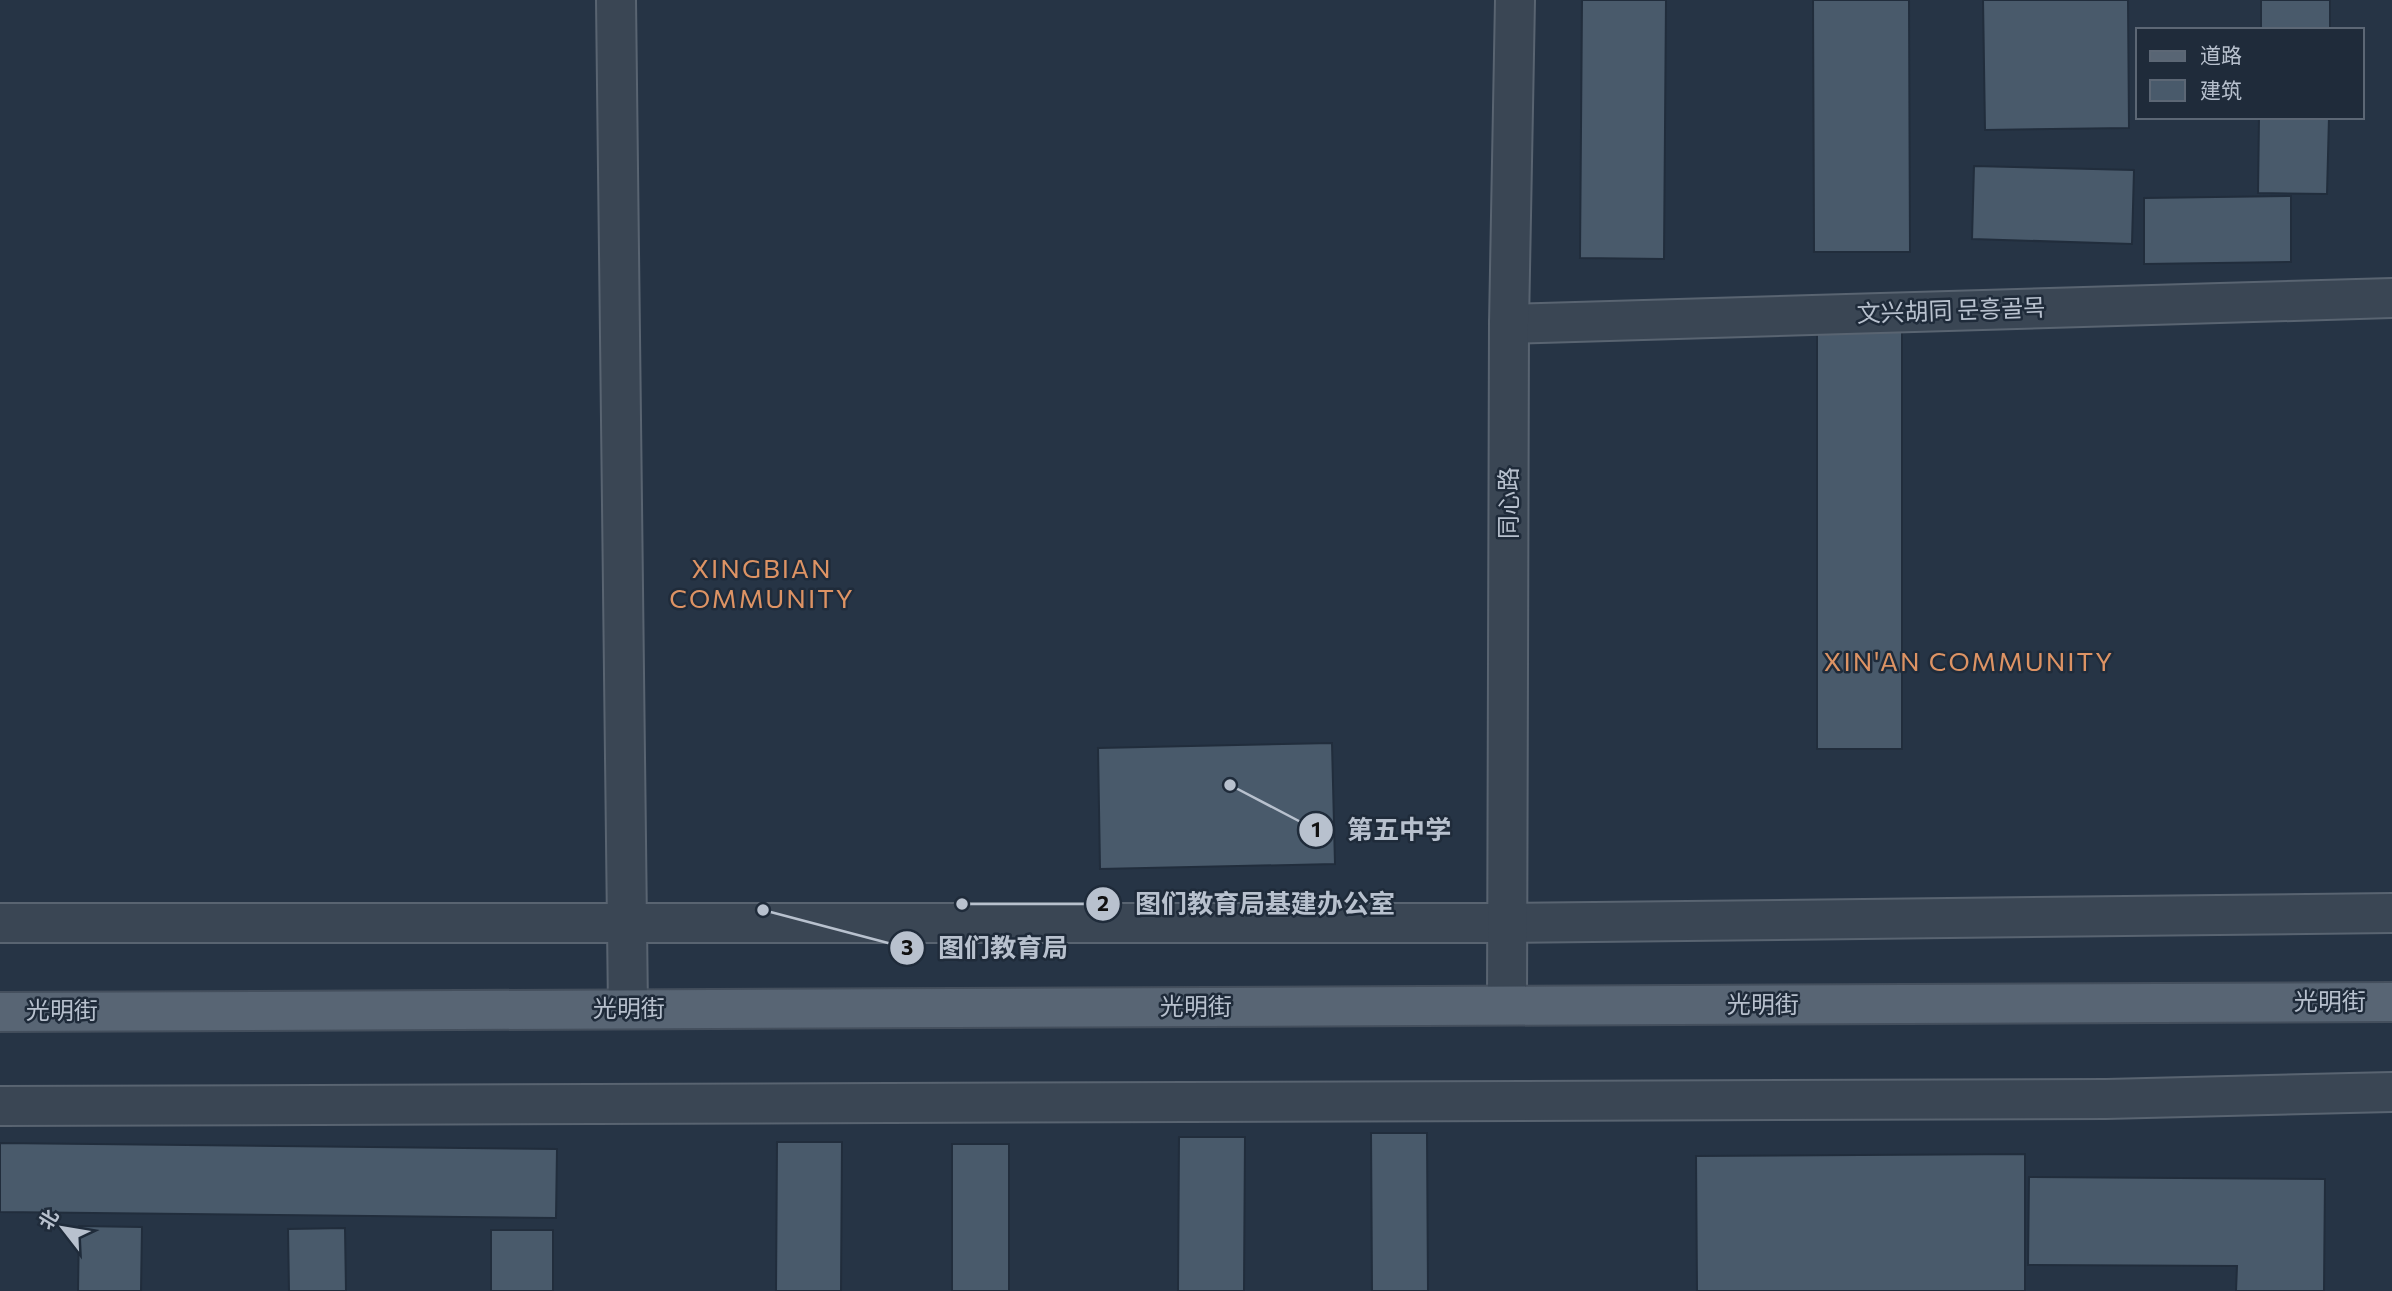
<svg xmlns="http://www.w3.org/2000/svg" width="2392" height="1291" viewBox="0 0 2392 1291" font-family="Commissioner,'Noto Sans SC','Noto Sans KR',sans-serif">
<rect width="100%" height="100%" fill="#263445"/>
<!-- building -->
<g fill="#495a6b" stroke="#212d3c" stroke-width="2">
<path d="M1582,0H1666L1664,259L1580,258Z"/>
<path d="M1813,0H1909L1910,252H1814Z"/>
<path d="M1983,0H2128L2129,128L1985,130Z"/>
<rect x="2261" y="0" width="69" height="30"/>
<path d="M2259,117H2329L2327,194L2258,193Z"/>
<path d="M1974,166L2134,170L2132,244L1972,239Z"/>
<path d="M2291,196V262L2144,264V198Z"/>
<path d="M1902,319V749H1817V320Z"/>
<path d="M1332,743L1335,864L1100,869L1098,748Z"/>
<path d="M1371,1133H1427L1428,1291H1372Z"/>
<path d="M1179,1137H1245L1244,1291H1178Z"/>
<path d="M777,1142H842L841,1291H776Z"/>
<path d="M0,1143L557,1149L556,1218L0,1212Z"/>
<rect x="952" y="1144" width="57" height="147"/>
<path d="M2025,1154V1291H1697L1696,1156Z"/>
<path d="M2029,1177L2325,1179L2324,1291H2236L2237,1266L2028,1265Z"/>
<path d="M79,1226L142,1227L141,1291H78Z"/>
<path d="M345,1228L346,1291H289L288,1229Z"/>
<rect x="491" y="1230" width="62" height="61"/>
</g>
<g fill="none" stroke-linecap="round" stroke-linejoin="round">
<!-- minor casing -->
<g stroke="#596471" stroke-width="42">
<g id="minor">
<path d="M616,0L628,1009"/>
<path d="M1509,324L2392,298"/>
<path d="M0,923H1507L2392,913"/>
<path d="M1507,1005L1509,324L1515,0"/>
<path d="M0,1106L2106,1099L2392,1092"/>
</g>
</g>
<!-- major casing -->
<g stroke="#444f5d" stroke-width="42">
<path id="major" d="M0,1012L2392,1002"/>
</g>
<!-- minor -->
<use href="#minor" stroke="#3a4654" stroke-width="38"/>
<!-- major -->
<use href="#major" stroke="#586574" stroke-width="38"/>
</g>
<g text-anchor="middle" stroke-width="5" stroke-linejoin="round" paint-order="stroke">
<!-- street labels -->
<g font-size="24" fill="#b8c1ce" stroke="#1f2b3a">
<text transform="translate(1951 311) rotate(-2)" y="8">文兴胡同 문흥골목</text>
<text transform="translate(1509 503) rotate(-90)" y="8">同心路</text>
<text x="2330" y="1010">光明街</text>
<text x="1763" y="1013">光明街</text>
<text x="1196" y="1015">光明街</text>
<text x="629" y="1017">光明街</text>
<text x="62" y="1019">光明街</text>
</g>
<!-- neighbourhood labels -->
<g font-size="26" letter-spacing="2" fill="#dd9364" stroke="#1f2b3a">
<text x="762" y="578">XINGBIAN<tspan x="762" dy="30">COMMUNITY</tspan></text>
<text x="1969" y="671">XIN'AN COMMUNITY</text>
</g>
</g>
<!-- callouts -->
<path fill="none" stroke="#b8c1ce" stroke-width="2.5" d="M1230 785L1316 830M962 904L1103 904M763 910L907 948"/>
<g fill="#b8c1ce" stroke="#1f2b3a" stroke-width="2.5">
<circle cx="1230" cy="785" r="7"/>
<circle cx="962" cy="904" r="7"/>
<circle cx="763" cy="910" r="7"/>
<circle cx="1316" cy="830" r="18"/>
<circle cx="1103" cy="904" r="18"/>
<circle cx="907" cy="948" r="18"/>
</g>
<g font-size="21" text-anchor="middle" font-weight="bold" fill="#111">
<text x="1316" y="837">1</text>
<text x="1103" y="911">2</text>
<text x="907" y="955">3</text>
</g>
<g font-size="26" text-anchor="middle" font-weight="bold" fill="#b8c1ce" stroke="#1f2b3a" stroke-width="5" stroke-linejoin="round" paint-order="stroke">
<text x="1399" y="839">第五中学</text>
<text x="1265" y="913">图们教育局基建办公室</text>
<text x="1003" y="957">图们教育局</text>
</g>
<!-- legend -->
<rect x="2136" y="28" width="228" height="91" fill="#1f2b3a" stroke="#5c6775" stroke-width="2"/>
<rect x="2150" y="51" width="35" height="10" fill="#586574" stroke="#5c6775" stroke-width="2"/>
<text x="2200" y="63" font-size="21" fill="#b8c1ce">道路</text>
<rect x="2150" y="80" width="35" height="21" fill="#495a6b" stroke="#5c6775" stroke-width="2"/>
<text x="2200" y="98" font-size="21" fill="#b8c1ce">建筑</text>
<!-- north arrow -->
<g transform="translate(63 1228) rotate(301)" stroke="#1f2b3a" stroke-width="5" paint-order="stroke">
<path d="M0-5L12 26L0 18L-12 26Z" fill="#b8c1ce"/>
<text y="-10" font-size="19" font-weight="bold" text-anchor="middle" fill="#b8c1ce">北</text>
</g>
</svg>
